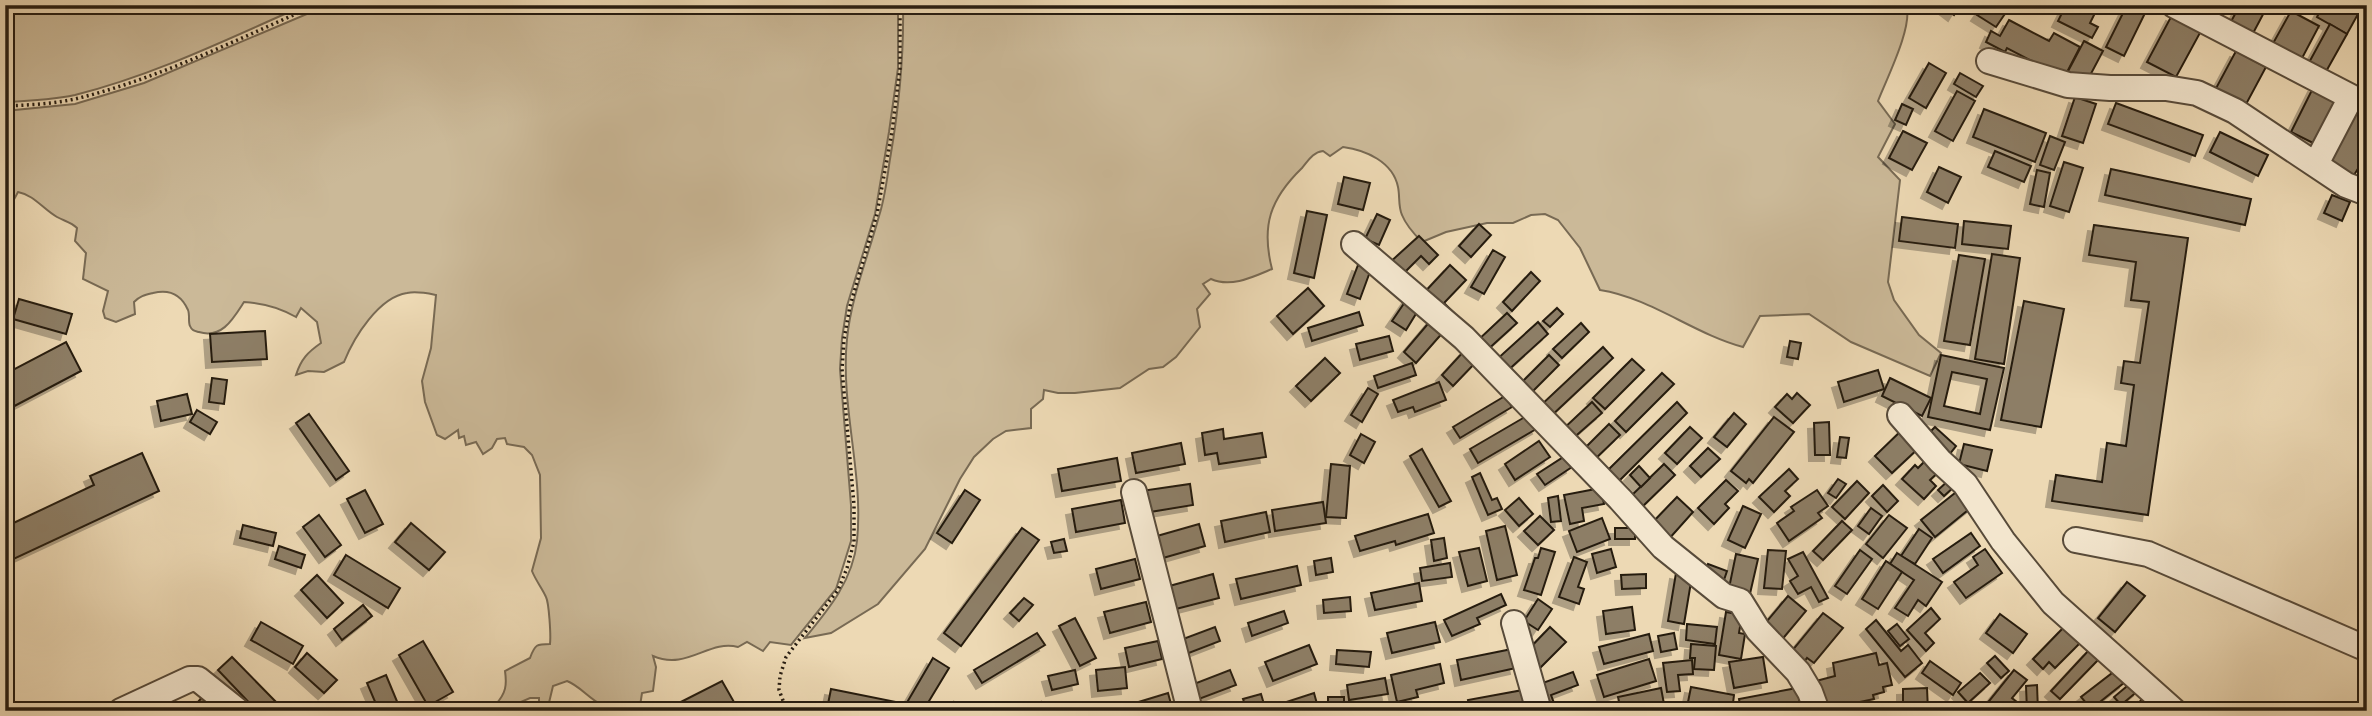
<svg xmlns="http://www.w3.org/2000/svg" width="2372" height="716" viewBox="0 0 2372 716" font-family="'IM FELL English',serif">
<defs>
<filter id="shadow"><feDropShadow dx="-6" dy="6" stdDeviation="0" flood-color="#0004"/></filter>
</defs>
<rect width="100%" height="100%" fill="#edd9b4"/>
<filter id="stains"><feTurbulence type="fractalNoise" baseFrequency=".00286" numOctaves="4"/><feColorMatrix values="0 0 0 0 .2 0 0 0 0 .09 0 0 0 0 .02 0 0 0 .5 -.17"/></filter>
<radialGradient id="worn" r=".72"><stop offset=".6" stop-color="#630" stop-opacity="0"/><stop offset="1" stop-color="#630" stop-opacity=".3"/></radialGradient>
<!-- green -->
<g fill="#cbb998" stroke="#786a54" stroke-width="2">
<path d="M5,5H305C230,38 155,75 75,95C52,100 28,101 5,102Z"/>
<path d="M328,5H898V68L889,132L875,214L847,306L842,338L840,369L851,505V541L836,589L791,645L770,642L763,651L747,642L738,647C709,639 687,671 653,656L656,667L653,691L642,693L640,706L626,711H603L602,705C588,698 580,686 567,681L553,686L547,711H539V698H530L500,711L496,704C506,693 507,685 505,671L530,658C535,644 537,644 550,644C551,635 549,603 546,597C542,588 536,581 532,571L541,538L540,475L532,455L524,447L507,444L505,438L497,439L492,448L483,454L476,442L466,445L464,436L459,438L458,430L445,439L437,435L425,402L422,381L431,348L436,295C426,293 417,291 407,293C379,297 354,337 344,362L324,372L308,371L296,375C301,359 308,352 321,343L317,322L301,308L296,317C279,307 264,303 244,302C233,319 222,339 199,332C195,331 192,331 190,326C188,322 190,315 188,310C181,294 169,289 153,293C145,295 140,296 134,302L135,314L116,322L105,318L103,311L108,291L83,279L86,253L75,241L77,228C71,222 64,221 57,217C43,209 34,195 18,192L12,203L5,209V111L75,104L144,83Z"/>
<path d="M903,5H1906C1914,25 1886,80 1878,101L1895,124L1878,157L1900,180L1888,282L1894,300L1919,335L1941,353L1930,376L1851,342L1809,314L1760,316L1743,347C1694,334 1651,298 1600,290L1580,248L1558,220L1545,214L1531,215L1513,223H1487L1446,232L1422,242C1414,234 1406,225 1402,215C1398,206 1400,196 1398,187C1393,162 1366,150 1343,147L1330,156L1323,151C1313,152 1308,161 1302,168C1270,199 1261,226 1272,269C1253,277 1231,288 1211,279L1203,284L1210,294L1197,309L1200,327L1176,357L1163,367L1149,369L1120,388L1075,393H1058L1044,390L1043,399L1031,409V428L1006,431L993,439L974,457L960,479L925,549L878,604L831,633L805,638C829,609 853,580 857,541C864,474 840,406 847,339C851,297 868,257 879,216C885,198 887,178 890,159C899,107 904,57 903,5Z"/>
</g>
<!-- building -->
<g fill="#8d7e66" stroke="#261c11" stroke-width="2" fill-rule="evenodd" filter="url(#shadow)">
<path d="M1941,5H1960L1954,15Z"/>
<path d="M1984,5H2011L1996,27L1977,15Z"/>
<path d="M2066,5H2099L2090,23L2098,27L2092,38L2058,21Z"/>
<path d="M2127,5H2149L2124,56L2106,47Z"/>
<path d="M2240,5H2268L2250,39L2228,27Z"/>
<path d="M2323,5H2363L2347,34L2317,17Z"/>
<path d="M2291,11L2319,26L2300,62L2271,47Z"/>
<path d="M2172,15L2201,31L2176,77L2147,62Z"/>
<path d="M2009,20L2049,41L2054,33L2080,47L2064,78L2007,48L2005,52L1986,42L1991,31L2000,36Z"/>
<path d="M2330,24L2347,34L2323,77L2306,68Z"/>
<path d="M2084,41L2103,51L2085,85L2066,75Z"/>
<path d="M2236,51L2266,67L2244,108L2214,92Z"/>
<path d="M1929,63L1946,73L1926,108L1909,98Z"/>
<path d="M1960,73L1983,86L1976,97L1954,84Z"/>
<path d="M2314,86L2340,99L2317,145L2291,132Z"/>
<path d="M1957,91L1975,101L1953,141L1935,131Z"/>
<path d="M2075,97L2096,104L2083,143L2062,136Z"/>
<path d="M2362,100L2367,103V154L2351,180L2324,165Z"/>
<path d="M2116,103L2203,135L2195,156L2108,124Z"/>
<path d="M1902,104L1913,109L1906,125L1895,120Z"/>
<path d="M1984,109L2046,133L2035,162L1973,137Z"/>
<path d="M1903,131L1927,143L1912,170L1889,158Z"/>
<path d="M2220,132L2268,155L2258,176L2210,152Z"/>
<path d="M2050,136L2065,142L2054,170L2040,165Z"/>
<path d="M1995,151L2031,166L2024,182L1988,167Z"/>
<path d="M2064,162L2083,168L2069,212L2050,206Z"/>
<path d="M1939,167L1961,177L1948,203L1927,192Z"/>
<path d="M2111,169L2251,199L2245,225L2105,195Z"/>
<path d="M2037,170L2050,173L2044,207L2030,204Z"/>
<path d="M1344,177L1370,183L1363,210L1338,204Z"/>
<path d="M2332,195L2350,202L2342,221L2324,213Z"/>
<path d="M1307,211L1327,215L1314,278L1294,273Z"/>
<path d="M1377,214L1390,220L1379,245L1365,239Z"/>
<path d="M1902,217L1958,224L1955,248L1899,241Z"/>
<path d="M1964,221L2011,226L2008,249L1962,244Z"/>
<path d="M1479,224L1491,235L1471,257L1459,246Z"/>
<path d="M2094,225L2188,238L2148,515L2052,501L2056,475L2102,482L2107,443L2126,446L2134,385L2121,383L2124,361L2140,363L2149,302L2131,300L2136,262L2089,255Z"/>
<path d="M1419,236L1438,255L1429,264L1421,256L1400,277L1388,264Z"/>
<path d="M1493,250L1505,257L1484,294L1471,287Z"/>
<path d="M1992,254L2020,258L2004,364L1975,359Z"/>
<path d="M1959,255L1985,259L1970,345L1944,341Z"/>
<path d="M1358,265L1371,269L1360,299L1347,294Z"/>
<path d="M1450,265L1466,280L1444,303L1453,312L1446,319L1421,296Z"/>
<path d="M1531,272L1540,281L1512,311L1503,302Z"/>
<path d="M1308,288L1324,306L1293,334L1277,316Z"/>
<path d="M1409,296L1422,304L1406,330L1392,321Z"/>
<path d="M19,299L72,314L66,334L13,319Z"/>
<path d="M2024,301L2064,309L2041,427L2001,420Z"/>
<path d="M1557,308L1563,314L1550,327L1543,321Z"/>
<path d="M1359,312L1363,325L1312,341L1308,328Z"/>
<path d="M1507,313L1517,323L1485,352L1476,342Z"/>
<path d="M1432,319L1445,330L1416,363L1404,352Z"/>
<path d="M1538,322L1548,334L1505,373L1495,361Z"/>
<path d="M1581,323L1589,332L1562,358L1553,349Z"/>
<path d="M265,331L267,359L212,362L210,334Z"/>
<path d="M1389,336L1393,351L1360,360L1356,344Z"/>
<path d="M1790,341L1801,343L1798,359L1787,357Z"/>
<path d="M66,342L81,371L5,411V374Z"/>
<path d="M1603,347L1613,358L1549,418L1539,407Z"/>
<path d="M1465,350L1477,361L1453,386L1442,375Z"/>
<path d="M1549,355L1559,365L1528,396L1518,386Z"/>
<path d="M1941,355L2004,368L1990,430L1928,417ZM1952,372L1987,379L1980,414L1944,406Z"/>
<path d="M1325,358L1340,373L1311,401L1296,386Z"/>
<path d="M1632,359L1644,370L1605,409L1593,398Z"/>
<path d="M1412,363L1416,375L1378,388L1374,376Z"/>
<path d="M1878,370L1884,389L1844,402L1838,382Z"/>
<path d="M1662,373L1674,384L1626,432L1615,421Z"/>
<path d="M212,378L227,380L224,404L209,402Z"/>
<path d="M1890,378L1931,398L1922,416L1882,396Z"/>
<path d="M1439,382L1446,400L1415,412L1413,407L1398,412L1393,400Z"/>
<path d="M1368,388L1378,394L1362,422L1351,415Z"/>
<path d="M1797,393L1810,405L1793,423L1775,407L1787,394L1792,399Z"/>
<path d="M187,394L192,414L161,421L157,401Z"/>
<path d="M1505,396L1512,407L1460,438L1453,427Z"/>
<path d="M1592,402L1602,413L1570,441L1561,431Z"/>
<path d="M1677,402L1687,413L1617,483L1606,472Z"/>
<path d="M197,410L217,422L210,434L190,422Z"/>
<path d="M1734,413L1746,424L1727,447L1714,437Z"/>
<path d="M309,414L349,471L336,480L296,423Z"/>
<path d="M1530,414L1538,428L1478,463L1470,449Z"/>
<path d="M1774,417L1794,432L1753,483L1749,479L1746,483L1731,471Z"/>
<path d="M1829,422L1830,455H1815L1814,423Z"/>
<path d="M1609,424L1620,435L1591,463L1581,452Z"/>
<path d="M1690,427L1702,438L1677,464L1665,453Z"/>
<path d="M1905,427L1922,445L1892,473L1875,456Z"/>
<path d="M1935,427L1956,446L1949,455L1927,435Z"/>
<path d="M1223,429L1224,439L1262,433L1266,457L1219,464L1217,453L1205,455L1202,433Z"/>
<path d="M1361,434L1375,442L1364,463L1350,455Z"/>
<path d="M1840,437L1849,438L1846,458L1837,457Z"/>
<path d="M1539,441L1550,457L1515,480L1505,464Z"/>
<path d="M1181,443L1185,464L1136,473L1132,453Z"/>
<path d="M1964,444L1992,450L1987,471L1959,464Z"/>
<path d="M1708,448L1720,459L1701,477L1690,466Z"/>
<path d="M1422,449L1451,501L1439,507L1410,456Z"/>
<path d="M142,453L159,491L5,563V527L94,485L90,476Z"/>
<path d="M1565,456L1572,467L1545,485L1537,474Z"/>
<path d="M1930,456L1943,468L1930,480L1936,486L1924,499L1902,479L1915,465L1918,468Z"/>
<path d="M1117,458L1121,481L1062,491L1058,469Z"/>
<path d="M1331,464L1350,466L1346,518L1326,517Z"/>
<path d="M1664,464L1675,475L1641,508L1630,497Z"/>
<path d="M1639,466L1650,478L1641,487L1630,475Z"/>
<path d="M1789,469L1798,479L1785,491L1790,496L1774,512L1759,497Z"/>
<path d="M1480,473L1492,500L1497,498L1502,509L1488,515L1472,477Z"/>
<path d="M1838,479L1846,484L1836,498L1828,493Z"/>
<path d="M1726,480L1738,491L1725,504L1729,508L1714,524L1698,508Z"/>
<path d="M1949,480L1955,486L1944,496L1938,490Z"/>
<path d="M1857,481L1869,493L1845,519L1832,507Z"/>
<path d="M1190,484L1193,505L1144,513L1141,491Z"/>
<path d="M1883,485L1898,501L1887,512L1872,496Z"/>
<path d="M1601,488L1604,504L1582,508L1584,521L1570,524L1564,495Z"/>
<path d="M1960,489L1973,506L1935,537L1921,520Z"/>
<path d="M365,490L383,524L365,533L347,499Z"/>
<path d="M965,490L980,500L952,543L937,533Z"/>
<path d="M1817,490L1828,506L1818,513L1822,518L1789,541L1777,523L1794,511L1791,507Z"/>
<path d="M1558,496L1561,521L1551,522L1548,498Z"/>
<path d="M1677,497L1693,512L1668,540L1651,524Z"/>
<path d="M1519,498L1533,514L1519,526L1505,510Z"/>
<path d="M1121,500L1125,523L1076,532L1072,509Z"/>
<path d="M1323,502L1326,523L1275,531L1272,510Z"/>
<path d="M1743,506L1761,514L1745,548L1728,540Z"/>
<path d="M1871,508L1882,516L1869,534L1858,526Z"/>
<path d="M1266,512L1270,532L1225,542L1221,521Z"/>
<path d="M1428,514L1434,533L1396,545L1395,541L1360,551L1355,536Z"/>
<path d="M319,515L341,545L325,557L303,527Z"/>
<path d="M1889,515L1907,528L1883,558L1866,544Z"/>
<path d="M1540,516L1554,530L1538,545L1524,531Z"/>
<path d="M1602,518L1610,539L1577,552L1569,531Z"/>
<path d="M1842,521L1852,530L1823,560L1813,551Z"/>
<path d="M411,523L445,552L429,570L395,542Z"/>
<path d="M1199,524L1205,546L1156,560L1150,538Z"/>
<path d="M243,525L276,533L273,546L240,538Z"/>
<path d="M1505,526L1517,575L1497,580L1486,531Z"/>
<path d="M1022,528L1039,540L961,646L944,633Z"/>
<rect x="1615" y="528" width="20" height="11"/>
<path d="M1919,529L1932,538L1915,564L1901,556Z"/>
<path d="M1971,533L1980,546L1943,573L1933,559Z"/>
<path d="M1444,538L1447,558L1434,561L1431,540Z"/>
<path d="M1064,539L1067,551L1054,553L1051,542Z"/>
<path d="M279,546L305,555L301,568L275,559Z"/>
<path d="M1479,548L1487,581L1468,586L1459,552Z"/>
<path d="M1541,548L1555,552L1541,595L1524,590L1535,558H1538Z"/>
<path d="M1611,549L1616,567L1597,573L1592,554Z"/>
<path d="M1985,549L2002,573L1966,598L1954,582L1978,565L1973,557Z"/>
<path d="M1768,550L1786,551L1782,589L1764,588Z"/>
<path d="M1860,550L1872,559L1847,594L1835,586Z"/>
<path d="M1803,552L1828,598L1819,602L1811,587L1798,594L1790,581L1798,576L1788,559Z"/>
<path d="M1897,553L1942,582L1926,606L1918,600L1908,616L1895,608L1914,580L1890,564Z"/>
<path d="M1736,554L1758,559L1749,598L1728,593Z"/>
<path d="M346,555L400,588L388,608L334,575Z"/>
<path d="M1574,557L1587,562L1578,587L1584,589L1579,604L1559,597Z"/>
<path d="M1331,558L1333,572L1316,575L1314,561Z"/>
<path d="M1135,559L1140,579L1101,589L1096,569Z"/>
<path d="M1886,561L1902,572L1878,609L1862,599Z"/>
<path d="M1450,563L1452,577L1422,581L1420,568Z"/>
<path d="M1708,564L1727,571L1724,580L1705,573Z"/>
<path d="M1297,566L1301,585L1241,599L1236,579Z"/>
<path d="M1676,573L1692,576L1684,624L1668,621Z"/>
<path d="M1213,574L1219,598L1168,611L1162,588Z"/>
<path d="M1646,574V588L1622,589L1621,575Z"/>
<path d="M317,575L343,603L327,618L301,590Z"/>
<path d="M2127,582L2145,596L2115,632L2098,618Z"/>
<path d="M1419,583L1422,601L1375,610L1371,593Z"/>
<path d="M1501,594L1506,605L1477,618L1480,624L1452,636L1444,620Z"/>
<path d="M1788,596L1806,611L1780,642L1762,627Z"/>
<path d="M1350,597L1351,611L1324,613L1323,600Z"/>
<path d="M1024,598L1033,605L1019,621L1010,613Z"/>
<path d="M1538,599L1552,609L1538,630L1524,621Z"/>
<path d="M1146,602L1151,622L1110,633L1104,612Z"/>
<path d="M363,605L372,616L342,640L334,629Z"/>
<path d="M1632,607L1635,630L1606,634L1603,611Z"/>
<path d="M1931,608L1940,619L1925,633L1934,643L1926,651L1907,630Z"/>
<path d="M1284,611L1288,623L1252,636L1248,623Z"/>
<path d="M1726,612L1742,615L1739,633L1745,634L1741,659L1719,655Z"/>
<path d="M1823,613L1843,628L1814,663L1807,658L1804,662L1791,652Z"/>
<path d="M2000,614L2027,634L2013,653L1986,633Z"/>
<path d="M1075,618L1096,658L1080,666L1059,626Z"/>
<path d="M1876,620L1901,651L1908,645L1922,663L1905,677L1866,629Z"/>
<path d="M261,622L303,646L293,664L251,640Z"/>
<path d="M1435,622L1440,642L1392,653L1387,633Z"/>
<path d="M1687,624L1717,627L1715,644L1686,640Z"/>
<path d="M1897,624L1909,639L1900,646L1888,631Z"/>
<path d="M1215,627L1220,641L1181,656L1175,642Z"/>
<path d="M1550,627L1566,642L1534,674L1525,653Z"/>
<path d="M2064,627L2080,643L2055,668L2049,662L2043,669L2033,659Z"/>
<path d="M1037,633L1045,645L982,683L974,670Z"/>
<path d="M1674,633L1677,649L1661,652L1658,636Z"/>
<path d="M1649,634L1653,651L1604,664L1599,647Z"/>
<path d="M423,641L453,692L428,706L399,655Z"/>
<path d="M1158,641L1162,659L1129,667L1125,648Z"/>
<path d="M1691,644L1716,646L1714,670L1694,669L1695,658H1690Z"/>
<path d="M1309,645L1317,664L1273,681L1265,662Z"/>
<path d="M1512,649L1516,668L1461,680L1457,660Z"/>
<path d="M1337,650L1371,652L1369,667L1336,664Z"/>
<path d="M2089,650L2099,659L2060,699L2051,691Z"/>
<path d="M307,653L337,680L324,693L295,667Z"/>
<path d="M1876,653L1879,665L1887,663L1892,685L1883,687L1884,692L1873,695L1874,699L1822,710L1816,681L1835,676L1833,663Z"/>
<path d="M1995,656L2009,671L2001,678L1987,663Z"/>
<path d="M232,657L280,706L275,711H257L218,670Z"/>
<path d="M1763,657L1767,682L1734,688L1729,662Z"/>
<path d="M933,658L949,668L923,711H902Z"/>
<path d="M1649,659L1656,681L1604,697L1597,675Z"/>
<path d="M1692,660L1693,674L1678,675L1680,691L1667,692L1663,663Z"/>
<path d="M1930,661L1961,683L1953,695L1922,673Z"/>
<path d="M1440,664L1444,683L1416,690L1418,697L1397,702L1391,675Z"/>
<path d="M1125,667L1127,688L1098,691L1096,670Z"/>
<path d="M1075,670L1078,684L1052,690L1048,676Z"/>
<path d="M1230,670L1236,685L1191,702L1186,687Z"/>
<path d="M2014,670L2027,680L2012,698L2022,706L2017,711H1981Z"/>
<path d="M2116,670L2125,682L2091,709L2081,697Z"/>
<path d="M1573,672L1578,685L1551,695L1557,711H1546L1537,685Z"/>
<path d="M1980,673L1990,683L1968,703L1958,692Z"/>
<path d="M386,675L401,711H379L367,683Z"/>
<path d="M1385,678L1388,694L1349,700L1347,685Z"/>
<path d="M722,681L734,702L717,711H671L669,708Z"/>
<path d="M2132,682L2139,690L2121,705L2114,697Z"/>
<path d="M2037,685L2038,711H2027L2026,686Z"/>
<path d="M1691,687L1734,695L1732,711H1710L1687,707Z"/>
<path d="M1661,688L1664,704L1642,708L1643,711H1621L1618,697Z"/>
<path d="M1797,688L1800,704L1767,711H1741L1739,699Z"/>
<path d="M1927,688L1928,711H1903V689Z"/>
<path d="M831,689L896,702L895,711L827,709Z"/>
<path d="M1523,690L1527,709L1470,711L1468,700Z"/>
<path d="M1168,693L1173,711H1134L1132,704Z"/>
<path d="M1314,693L1319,711H1272L1271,707Z"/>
<path d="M1261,694L1266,711H1247L1243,699Z"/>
<path d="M203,696L219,711H196L193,708Z"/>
<path d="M2144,696L2162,711H2133Z"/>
<rect x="1328" y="697" width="16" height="13"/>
<path d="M954,702L967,711H948Z"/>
<path d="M1041,702L1043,711H1017L1016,707Z"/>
<path d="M1463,703L1465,711H1425Z"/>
<path d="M1880,705L1881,711H1852Z"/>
</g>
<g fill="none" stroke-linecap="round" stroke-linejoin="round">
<!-- minor casing -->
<g stroke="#584b3a" stroke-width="28">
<g id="minor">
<path d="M2174,5L2351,97L2316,164"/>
<path d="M1989,61L2068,85L2110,88H2166L2197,93L2235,111L2346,185L2367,193"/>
<path d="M1354,244L1464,338L1620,499L1663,547L1724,596L1740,601L1758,630L1798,672L1810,692L1817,711"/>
<path d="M1900,415L1940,461L1965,484L2003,541L2053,603L2174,711"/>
<path d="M1134,492L1190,711"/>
<path d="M2076,540L2148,554L2367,649"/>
<path d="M1514,623L1539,711"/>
<path d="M121,711L190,679H198L238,711"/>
</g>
</g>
<!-- path -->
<g stroke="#261c11" stroke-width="3.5" stroke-dasharray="2 3.5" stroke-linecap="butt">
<path d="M5,106C28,105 52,104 75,99C158,79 238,39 316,5"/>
<path d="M787,711L779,690L780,676L786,657L838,590L847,568L854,542V505L842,369L844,339L850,306L877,214L892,132L900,68V5"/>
</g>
<!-- minor -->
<use href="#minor" stroke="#f3e6ce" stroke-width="24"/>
</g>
<!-- margin -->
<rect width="2372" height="716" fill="none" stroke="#edd9b4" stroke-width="28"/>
<rect x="7" y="7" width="2358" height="702" fill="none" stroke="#261c11" stroke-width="3.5"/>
<rect x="14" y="14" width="2344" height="688" fill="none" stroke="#261c11" stroke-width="2"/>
<rect width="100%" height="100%" filter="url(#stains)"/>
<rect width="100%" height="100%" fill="url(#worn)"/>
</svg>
